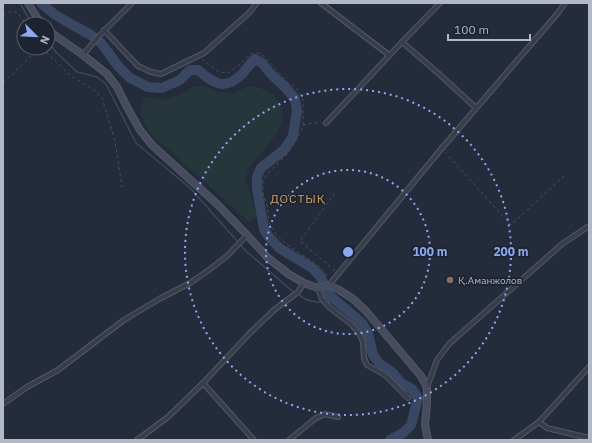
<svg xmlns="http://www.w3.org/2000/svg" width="592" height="443" viewBox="0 0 592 443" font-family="'IBM Plex Sans',sans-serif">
<rect width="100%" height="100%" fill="#242b3b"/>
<!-- green -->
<path fill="#26373c" d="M203,86L219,92L233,93L249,86L260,88L274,95L282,108V121L275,136L247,170L246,181L257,215L250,223L149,132L140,113L144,97L162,100L184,93L194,87Z"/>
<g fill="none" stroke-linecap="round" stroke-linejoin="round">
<!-- stream -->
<g stroke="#3a4763" stroke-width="1.5">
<path d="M21,5L32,24"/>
<path d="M48,43L56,52L77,72L97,77L106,84L136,143L190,188L247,252L291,290L307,300L317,302H323"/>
<path d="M326,302L336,301"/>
</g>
<!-- river -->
<path stroke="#3a4763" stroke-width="10" d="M41,3L54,14L71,24L91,35L101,43L118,66L130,78L148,87L162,88L180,80L190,70H198C214,84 225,91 242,74C247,69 250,63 255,59L262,63L270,73L286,88L295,99L297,111L293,136L284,150L261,168L257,177V189L264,229L269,237L279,248L311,267L320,276L328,294L362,323L368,334L373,355L379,363L393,373L401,383L412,389L418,398L411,425L403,433L390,440"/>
<!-- minor casing -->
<g stroke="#535866" stroke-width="6">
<g id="minor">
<path d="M321,3L389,55"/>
<path d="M104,30L138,66L151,72L161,74L204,53L249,13L257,3"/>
<path d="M402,42L438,73L476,108"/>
<path d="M83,55L99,36L132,3"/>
<path d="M326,123L402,42L440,3"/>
<path d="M329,285L442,148L558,13L565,3"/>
<path d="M318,288L322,299L329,307L352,325L359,333L363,342L364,358L367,365L385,375L408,398"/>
<path d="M203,383L254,440"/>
<path d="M427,387L437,360L449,344L562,244L589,226"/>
<path d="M3,404L27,387L58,370L124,320L161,298L190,283L209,270L227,256L247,235"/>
<path d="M539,422L547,428L589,438"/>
<path d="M137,440L168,417L203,383L250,333L274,310L298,292L304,283"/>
<path d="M289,440L316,418L325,414L338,417"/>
<path d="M514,440L539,422L589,367"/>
</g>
</g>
<!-- secondary casing -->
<g stroke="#535866" stroke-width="8">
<g id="secondary">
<path d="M28,3L38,19L43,24"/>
<path d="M48,29L53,34L83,55L107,74L117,87L127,107L140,130L152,145L217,204L247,235L268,258L290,275L304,283L318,288L329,285L339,290L352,298L366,311L421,376L427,388V403L425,425L428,440"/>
</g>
</g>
<!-- path -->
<g stroke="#445459" stroke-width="1" stroke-dasharray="3 3" stroke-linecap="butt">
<path d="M3,15L11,11L18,13L26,24"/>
<path d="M42,48L71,76L93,89L102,98L115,141L122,187"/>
<path d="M202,59L219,72L228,73L239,65L251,54L259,53L266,58L287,82L297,89L303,99V126L296,141L287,154L268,173L263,181V194L267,206L269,223L275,233L286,244L316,264L324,271L328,278"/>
<path d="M3,83L39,48"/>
<path d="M303,125L311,123H322"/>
<path d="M445,152L511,225L565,175"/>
<path d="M335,271L300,241L335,193"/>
</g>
<!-- minor -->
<use href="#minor" stroke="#383d4b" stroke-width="4"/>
<!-- secondary -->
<use href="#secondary" stroke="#464c5e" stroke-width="6"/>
</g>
<!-- distance rings -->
<g fill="none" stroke="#8da8f2" stroke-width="2" stroke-dasharray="2 4">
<circle cx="348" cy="252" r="82"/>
<circle cx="348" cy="252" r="163"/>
</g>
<!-- markers -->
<circle fill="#8d6e63" stroke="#1d2330" stroke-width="1.5" cx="450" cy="280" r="4"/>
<g text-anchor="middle" stroke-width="3.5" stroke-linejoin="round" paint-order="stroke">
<!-- poi labels -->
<g font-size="10" fill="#b3b8c7" stroke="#1d2330" text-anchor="start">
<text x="458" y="284">Қ.Аманжолов</text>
</g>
<!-- quarter labels -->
<g font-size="12" letter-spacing="1" fill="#cfa066" stroke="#1d2330">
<text x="298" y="203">ДОСТЫҚ</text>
</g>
</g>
<circle cx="348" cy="252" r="6" fill="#8da8f2" stroke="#1d2330" stroke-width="2"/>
<g font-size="12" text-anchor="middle" font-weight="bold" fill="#8da8f2" stroke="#1d2330" stroke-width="3.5" stroke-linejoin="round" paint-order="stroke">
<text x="430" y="256">100 m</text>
<text x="511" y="256">200 m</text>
</g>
<!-- border -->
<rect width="592" height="443" fill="none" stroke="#b3b8c7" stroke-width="8"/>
<!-- north arrow -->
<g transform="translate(36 36) rotate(114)"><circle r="19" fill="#1d2330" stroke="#595f6c"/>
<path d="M0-3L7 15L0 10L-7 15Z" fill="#8da8f2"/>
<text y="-6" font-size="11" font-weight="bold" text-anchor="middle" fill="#b3b8c7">N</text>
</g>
<!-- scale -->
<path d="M448 34v6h82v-6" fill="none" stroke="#b3b8c7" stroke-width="2"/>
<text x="454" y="34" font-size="12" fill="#b3b8c7" stroke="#1d2330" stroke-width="3" paint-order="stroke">100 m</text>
</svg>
